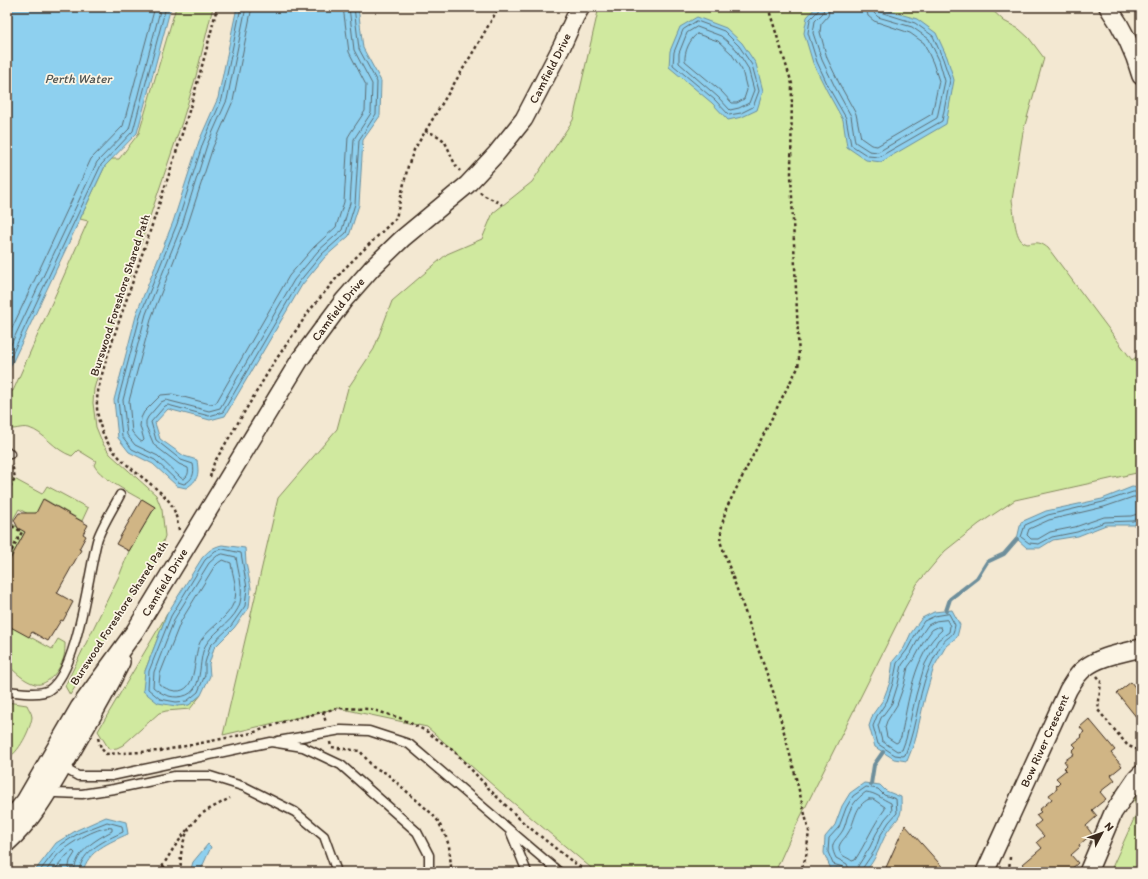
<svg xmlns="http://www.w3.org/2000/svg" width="1148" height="879" viewBox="0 0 1148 879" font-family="Itim,sans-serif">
<rect width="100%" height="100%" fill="#f3e8d2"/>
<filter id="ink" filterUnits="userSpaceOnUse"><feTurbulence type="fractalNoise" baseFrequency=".025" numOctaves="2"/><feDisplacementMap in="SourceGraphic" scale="8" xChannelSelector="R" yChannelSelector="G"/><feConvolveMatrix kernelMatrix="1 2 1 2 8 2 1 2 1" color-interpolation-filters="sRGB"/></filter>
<g filter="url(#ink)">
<!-- green -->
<g fill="#d0e99f" stroke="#868a5e">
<path d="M176,7H213L196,76L182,122L105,349L94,389L93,403L96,427L103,444L110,454L156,495L162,510L165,536L156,562L70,695L65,686L120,574L129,551L155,507C141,499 100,479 94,465L96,461L78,450L72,456C54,450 45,433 29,428C20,426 15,431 7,428V392L13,391L88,221L80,219L105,166L112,159H119L139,133Z"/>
<path d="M599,7H989L1004,21L1019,29L1029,38L1044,58L1023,132L1012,200C1014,210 1014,240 1025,243C1028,245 1030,243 1034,243C1040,242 1044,245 1048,248L1132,360L1141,354V472L1015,500L979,524L945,551L917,584L792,834L775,872H596L504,795L427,727L338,708L223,735L278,498L337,429L348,388L374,349L392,301L447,254L482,239L493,213L532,182L573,120Z"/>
<path d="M7,475L42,494L47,486L88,508L82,521L44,499L34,517L19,509L11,523L25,532L7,565Z"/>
<path d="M167,614L145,671L189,705L201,695L190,709L166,711L159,713L123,745L117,748L109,749L98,731Z"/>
<path d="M12,627L52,649L58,639L65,643C65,647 65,652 64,656C62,667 48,687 35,684C24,681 15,672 7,664V637Z"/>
<path d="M7,702L27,705C28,708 32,713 32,717C31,728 18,755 7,758Z"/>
<path d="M1141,787V872H1110L1138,810L1133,797Z"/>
</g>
<!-- water -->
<g fill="#8ed0ef" stroke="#6d8e9b">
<path d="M7,7H171L137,133L105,166L7,374Z"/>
<path d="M237,7H358L363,48L381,81L380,116L363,140L359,205L349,236L325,257L302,285L225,416L210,420L168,409L155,423L160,439L184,456L197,460C199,474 199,480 186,488L177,486L153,464L129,452L118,438L114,400L137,312L173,222L199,141L218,98Z"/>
<path d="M816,7H876L917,19L936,33L947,57L954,80L946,124L881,162L866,160L847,147L843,120L827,91L813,63L804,33L807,17Z"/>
<path d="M697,17L726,28L742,43L756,64L763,91L757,110L742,117L728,120L712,103L669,67L670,51L680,27Z"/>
<path d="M1132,487L1141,488V521L1134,525H1106L1078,536L1053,540L1040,548H1027L1017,539L1021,522L1046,511L1102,499Z"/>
<path d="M222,545L245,548L246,563L251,588L249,608L234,628L214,648L209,664L210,676L201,695L189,705L176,706L158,703L143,691L145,671L167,614L202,558C208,551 213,547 222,545Z"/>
<path d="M952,610L960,625L957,637L946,646L934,667L925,697L915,741L907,761L894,759L875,747L869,726L873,714L883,700L890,682L893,661L904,648L911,633L922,618L934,612Z"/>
<path d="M864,783L880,785L886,791L901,797C901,802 902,810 900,815C897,821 891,826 887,832C881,843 875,862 866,870C860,875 843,871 836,868L834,872H827L830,867L824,853L825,837L835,825L842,806L850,793Z"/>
<path d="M106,817L126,822L128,834C110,842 87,851 83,872H34L56,843L77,830Z"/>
<path d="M208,844L211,847L202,867V872H190L193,862Z"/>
</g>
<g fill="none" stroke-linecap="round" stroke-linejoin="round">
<!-- shore -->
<g stroke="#5c6c72" stroke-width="1">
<path d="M241,7L222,99L203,143L177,224L141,313L118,400L122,436L132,449L155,460L178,482L184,484C193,480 195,473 193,464L181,460L156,440L151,422L165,406L168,405L209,416L223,412L299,282L322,254L346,233L355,204L359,140L376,114L377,82L359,49L354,7"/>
<path d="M246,7L227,100L207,145L182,225L146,314L123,400L127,435L135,445L158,456L181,478L183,479C188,477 189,472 188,468L179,464L154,445L146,426V421L148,417L161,402L166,400L209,411L220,408L294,280L318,251L342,230L350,203L354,139L371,113L372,84L354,50L349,7"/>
<path d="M252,7L233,101L213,147L187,227L152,316L129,401L132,432L139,440L142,442L144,440L140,426L141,418L144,412L161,395L172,394L210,404L216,403L289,276L314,247L336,227L344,202L348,137L351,132L365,111L366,85L349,52L343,7"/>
<path d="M819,7L818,11L810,19L808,33L817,62L830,90L846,118L851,145L868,156L879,157L942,121L950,80L943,59L933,36L915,23L880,12L878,10L877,7"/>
<path d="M824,7L823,13L815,21L813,33L822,60L835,87L851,116L855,142L869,151L878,152L937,118L945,81L939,60L929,39L912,27L878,17L874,13L872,7"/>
<path d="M830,7L828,16L821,24L820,32L827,58L840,85L856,114L861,138L871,145L877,146L932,114L939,81L933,63L924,43L910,33L874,21L868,16L866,7"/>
<path d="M697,21L724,31L739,46L752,65L759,91L753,107L741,113L729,115L715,100L673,65L674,52L683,30Z"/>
<path d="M697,27L721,36L736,49L748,68L754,90L749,103L739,108L730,110L718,97L679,63V53L687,33Z"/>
<path d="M697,34L718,41L731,53L742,70L747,90L744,99L737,103H732L722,92L685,61C684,52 690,39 697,34Z"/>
<path d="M7,339L91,159L123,126L155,7"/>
<path d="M7,353L97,162L129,129L161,7"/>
<path d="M7,365L101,165L133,131L166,7"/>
<path d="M1141,492H1133L1103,502L1048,515L1025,525L1021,537L1029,543L1039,544L1052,537L1077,532L1105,522L1133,521L1141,518"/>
<path d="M1141,497H1133L1104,507L1049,520L1029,529L1027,535L1031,539H1038L1050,532L1075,527L1104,517L1131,516L1141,513"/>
<path d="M223,549L241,553L247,588L245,606L231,626L210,646L205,663V675L198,692L187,701L176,702L160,699L148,689L149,671L171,616L205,560L215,551Z"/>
<path d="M223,554L236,557C238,573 244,587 240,603C236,619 216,630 207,643C195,659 208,696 177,697C167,697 160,693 153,687L154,672L175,618L209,563L217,556Z"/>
<path d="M223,560L231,563C232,575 239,589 234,602C228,618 212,626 202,639C191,653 200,693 175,691C169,690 164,688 159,684L160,674L181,621L214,567L218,563Z"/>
<path d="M949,614L955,625C953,639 948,635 942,644C939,648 937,653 934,658C918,687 918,724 905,755L903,756L895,755L878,744L873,726L877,716L887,701L893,683L897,663L907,650L915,635L924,621L935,616Z"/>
<path d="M947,620L950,626L949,632L938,640L925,664L916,695L906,739L902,750L897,751L882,741L878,726L881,718L892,703L898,684L902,665L911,653L919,638L928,625L936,621Z"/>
<path d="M938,627H941L942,630C914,653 908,703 901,737L898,742L896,743L887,737L885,727L887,721L897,705L904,685L908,667L916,656L924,641L932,630Z"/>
<path d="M869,799H873L885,807V809C873,825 866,843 855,860L852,861C849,858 841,856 840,852C836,844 845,839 848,833C856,821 854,806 869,799Z"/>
<path d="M39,872L59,846L79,833L107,822L122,826L123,832C106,840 81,850 79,872"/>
<path d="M45,872C51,865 56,855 63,850C72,842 101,825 112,828V831C95,840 76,851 74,872"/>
<path d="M53,872L67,855L73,851L75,853L70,861L68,872"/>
<path d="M845,872L843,867L833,864L828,852L829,838L839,827L846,808L853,796L866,787L878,789L884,795L896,799L897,813L889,822L880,836L875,850L862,869V872"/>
<path d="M850,872L847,864L836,858C828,842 836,842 843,830C845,826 846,822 847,818C851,806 856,799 866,792C876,793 882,799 891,803L892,811L885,819L876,834L870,847L858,866L857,872"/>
</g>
<!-- stream -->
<g stroke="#6d8e9b" stroke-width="4">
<path d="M946,611L950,599L977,578L987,562L1004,554L1017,539"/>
<path d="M871,784L874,765L883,752"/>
</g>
</g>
<!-- building -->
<g fill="#d0b585" stroke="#3b2a1e">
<path d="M43,499L88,525L83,534L86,536L79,549L81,550L57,593L73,602L63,621L61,620L48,641L32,632L29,637L7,625V565L25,532L18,528L14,520L19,513H36Z"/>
<path d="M142,499L155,507L129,551L116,544Z"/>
<path d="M1131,682L1141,695V723L1117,693Z"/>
<path d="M1089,719L1115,750L1111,753L1122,766L1111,775L1115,780L1100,792L1106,799L1092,810L1097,816L1086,826L1092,834L1079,845L1080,847L1071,855L1078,863L1068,872H1030L1023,864L1042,848L1037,842L1044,836L1035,826L1041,821L1036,815L1041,812L1039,810L1052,799L1049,795L1057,789L1056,786L1060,782L1056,778L1066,770L1064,768L1067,765L1064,761L1074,754L1072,751L1076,747L1073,744L1082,737L1080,735L1084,732L1080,727Z"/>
<path d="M905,825L947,872H884Z"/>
</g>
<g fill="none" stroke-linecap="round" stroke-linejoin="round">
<!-- service casing -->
<g stroke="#3b2a1e" stroke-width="11">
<g id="service">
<path d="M7,452L10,454"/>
<path d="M7,691C18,692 39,696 49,690C78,671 88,575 97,541C100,529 114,507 120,495"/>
<path d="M278,741L341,730L369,731L409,744L559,872"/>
<path d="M62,767L78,776H111L271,742L303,747L341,765L417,832L429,855V872"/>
<path d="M48,788L56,793L82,794L114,789L175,776H210L245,787L295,812L324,836L337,872"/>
<path d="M511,833L527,872"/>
</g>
</g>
<!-- minor casing -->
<g stroke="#3b2a1e" stroke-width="20">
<g id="minor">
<path d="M1108,7C1123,28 1134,51 1141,76"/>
<path id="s1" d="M7,823L25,801L79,708L135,631L301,358L344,300L372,268L403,238L467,185L496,154L524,119L562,46L575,17L581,7"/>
<path d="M7,843C36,817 53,783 72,751C89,721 107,692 121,662"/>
<path id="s2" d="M985,872L1068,690C1073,682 1077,674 1085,668C1100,656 1123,653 1141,648"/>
<path d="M1088,872L1113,813L1136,779L1141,774"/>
</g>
</g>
<!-- path -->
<g stroke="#3b2a1e" stroke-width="2.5" stroke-dasharray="3 3" stroke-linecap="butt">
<path d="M768,7L792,84L791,174L799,359L798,368L788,386L726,509L722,525L720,541L774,694L794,770L809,831L806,857L800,872"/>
<path d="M425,131C431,133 438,135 443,140C450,148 451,161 460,171"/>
<path d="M480,192C487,199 495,199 502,205"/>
<path d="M210,477L214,463L273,364L310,310L344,269L396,218L408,166L414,150L475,49L499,7"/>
<path d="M7,492L15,478L12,464"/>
<path d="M7,523L22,532L7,559"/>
<path d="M179,530C177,521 176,512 171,504C165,495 155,488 147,481C120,460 100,444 97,408C96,392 102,375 106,360C145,243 189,127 217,7"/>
<path d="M1097,676L1101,681L1098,710L1128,746L1137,749L1141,757"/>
<path d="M323,712L326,723"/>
<path d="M98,738L101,748L106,754L160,751L252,733L286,721L338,708L370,709L400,718L426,731L455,752L493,793L525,824L569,859L587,872"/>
<path d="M330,742L331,747L360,751L373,767L386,773L431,813L438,821L446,837L449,846L451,866V872"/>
<path d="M163,866L169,872"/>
<path d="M159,872L173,849L187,830"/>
<path d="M181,872C179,851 184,827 203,813C211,808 221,803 230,798"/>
<path d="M497,872L500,870L503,872"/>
<path d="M1009,872L1010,857"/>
</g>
<!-- service -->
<use href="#service" stroke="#fcf5e5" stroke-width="8"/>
<!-- minor -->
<use href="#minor" stroke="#fcf5e5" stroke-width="17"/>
</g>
</g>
<g text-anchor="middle" stroke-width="3.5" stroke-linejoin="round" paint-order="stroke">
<!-- street labels -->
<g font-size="12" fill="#3b2a1e" stroke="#fcf5e5">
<text dy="4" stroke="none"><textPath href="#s1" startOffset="936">Camfield Drive</textPath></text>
<text transform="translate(120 295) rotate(-72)" y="4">Burswood Foreshore Shared Path</text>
<text dy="4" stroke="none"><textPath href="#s1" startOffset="612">Camfield Drive</textPath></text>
<text dy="4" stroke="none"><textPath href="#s1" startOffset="288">Camfield Drive</textPath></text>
<text transform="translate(119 613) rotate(-57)" y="4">Burswood Foreshore Shared Path</text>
<text dy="4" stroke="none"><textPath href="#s2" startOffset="144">Bow River Crescent</textPath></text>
</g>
<!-- water labels -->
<g font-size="13" font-style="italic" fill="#505452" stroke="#fcf5e5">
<text x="78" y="83">Perth Water</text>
</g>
</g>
<!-- margin -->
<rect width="1148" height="879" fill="none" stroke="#fcf5e5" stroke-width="24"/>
<rect x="12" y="12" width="1124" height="855" fill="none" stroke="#3b2a1e" stroke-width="1.5" filter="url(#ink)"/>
<!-- north arrow -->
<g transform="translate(1102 833) rotate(49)" stroke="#fcf5e5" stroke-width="3" paint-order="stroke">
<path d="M0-3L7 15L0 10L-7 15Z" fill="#3b2a1e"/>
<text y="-6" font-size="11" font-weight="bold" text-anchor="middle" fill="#3b2a1e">N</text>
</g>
</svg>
